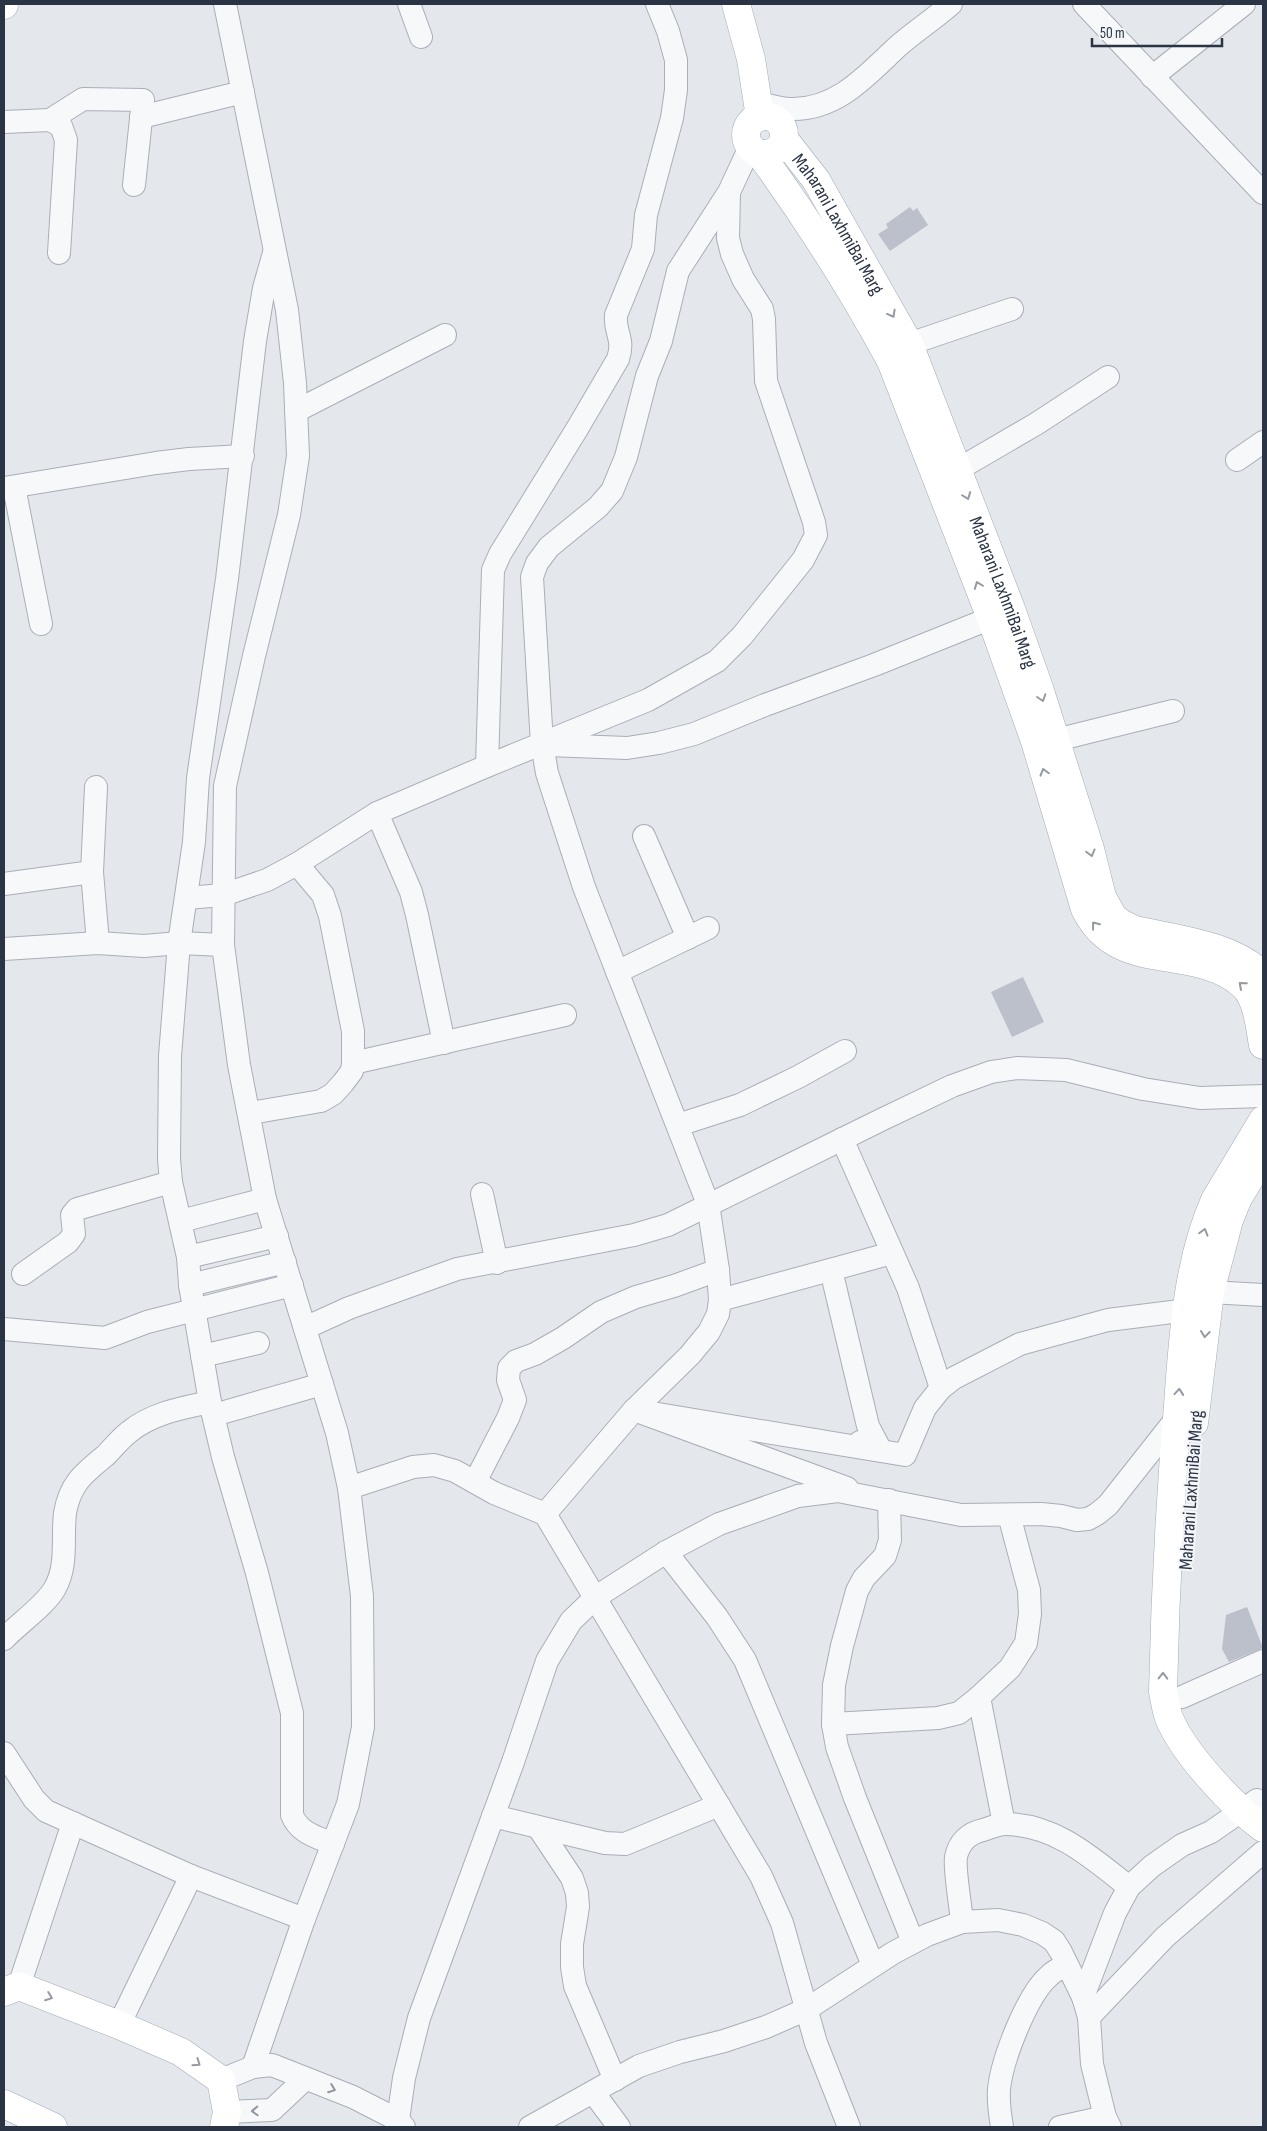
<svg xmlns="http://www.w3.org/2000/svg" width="1267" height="2131" viewBox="0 0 1267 2131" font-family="'Sofia Sans Condensed',sans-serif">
<rect width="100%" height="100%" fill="#e4e7ec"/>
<!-- building -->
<g fill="#bbc0ca">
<path d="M910,207L913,211L917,208L928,225L890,251L878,234L888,228L886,224Z"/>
<path d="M1023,977L1044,1022L1012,1037L991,992Z"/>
<path d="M1247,1607L1263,1648L1229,1662L1222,1649L1226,1615Z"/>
</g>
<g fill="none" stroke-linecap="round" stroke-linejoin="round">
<!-- minor casing -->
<g stroke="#a9aeb7" stroke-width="24">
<g id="minor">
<path d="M225,4L287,310L295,383L298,456L289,515L254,656L225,786L223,945L239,1065L265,1199L337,1433L349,1488L362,1596L363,1727L348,1804L304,1919L253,2067"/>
<path d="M409,4L421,37"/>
<path d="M1084,4L1263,193"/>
<path d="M1152,77L1244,4"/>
<path d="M757,102C768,105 780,109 791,109C837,110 866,76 897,47C914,32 934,19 951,4"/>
<path d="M141,117L243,92"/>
<path d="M50,120L83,99L143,100L134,185"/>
<path d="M4,122L50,120L61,126L66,140L59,253"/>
<path d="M274,253L264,288L255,341L227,579L198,778L194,842L179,943L170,1056L169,1159L171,1182L188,1257L190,1285L210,1402L223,1457L257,1573L292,1713V1815C299,1833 317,1837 333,1844"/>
<path d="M909,344L1012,309"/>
<path d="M296,411L445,335"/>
<path d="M1237,460L1263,442"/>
<path d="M957,470L1036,424L1108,377"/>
<path d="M14,487L41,624"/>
<path d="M4,488L156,463L189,459L243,456"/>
<path d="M1056,740L1173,711"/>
<path d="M548,745L627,748L659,743L694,734L765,705L874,665L991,618"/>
<path d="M487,766L493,570L500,554L577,429L618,359C625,338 614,333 616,315L643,249L646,215L672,118L676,90V60L668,31L657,4"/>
<path d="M96,787L92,872L98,943"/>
<path d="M377,813L411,892L417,915L444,1043"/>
<path d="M644,836L688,938"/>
<path d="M4,884L92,872"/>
<path d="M186,898L223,895L267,880L297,864L377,813L487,766L648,700L717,661L742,636L803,560L816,535L814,522L766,381L764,319L762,309L743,279L732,254L728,238L729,193"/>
<path d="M4,949L98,943L144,946L179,943L223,945"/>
<path d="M617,972L708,928"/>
<path d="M353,1063L565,1015"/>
<path d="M250,1113L321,1101L333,1094L343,1083L352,1071L353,1063V1031L330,916L323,895L297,864"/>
<path d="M678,1125L740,1105L798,1077L845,1051"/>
<path d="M842,1139L908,1288L941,1388"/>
<path d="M482,1194L497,1263"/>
<path d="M181,1221L265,1199"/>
<path d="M188,1257L277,1236"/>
<path d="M831,1270L868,1426L878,1445L860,1442"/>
<path d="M23,1274L68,1242L74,1234L72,1215L77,1209L171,1182"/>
<path d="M190,1285L285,1262"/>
<path d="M1210,1292L1263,1295"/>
<path d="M720,1300L892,1253"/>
<path d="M305,1328L349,1308L457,1269L634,1235L668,1225L883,1119L952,1086L991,1072L1017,1068L1066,1070L1143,1089L1200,1098L1263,1096"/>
<path d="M4,1329L105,1338L147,1322L292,1285"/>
<path d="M202,1356L258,1343"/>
<path d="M214,1415L322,1384"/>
<path d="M475,1482L508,1418L515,1400L508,1380L509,1368L516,1361L535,1354L563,1338L601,1312L636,1297L674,1286L718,1270"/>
<path d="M349,1488L413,1467L434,1465L455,1471L494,1493L545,1514L761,1876L782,1923L816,2043L849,2127"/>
<path d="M847,1488L634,1410L905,1455L925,1408L941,1388L954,1378L1020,1344L1108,1320L1188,1310"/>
<path d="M889,1500L890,1540L885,1556L864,1578L857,1591L842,1646L834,1685L833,1724L837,1747L855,1798L913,1942"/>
<path d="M545,1514L634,1410L690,1355L709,1332L718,1314L720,1300L718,1270L708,1204L584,887L547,773L542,744L532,577L537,563L549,547L598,507L612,491L626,457L647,376L661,341L678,271L729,192L750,147"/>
<path d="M666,1552L717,1617L745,1660L873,1965"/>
<path d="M4,1639C18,1624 46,1605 55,1588C68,1565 62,1538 65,1513C70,1484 83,1474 105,1456C113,1448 120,1439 129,1432C152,1413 182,1408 210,1402"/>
<path d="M979,1697L1004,1824"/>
<path d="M1182,1697L1263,1661"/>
<path d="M833,1724L938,1718L959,1713L979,1697L1010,1668L1026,1643L1030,1614L1029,1590L1009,1515"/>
<path d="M4,1753L34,1799L46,1811L191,1876L304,1919"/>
<path d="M493,1816L605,1843L625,1844L719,1805"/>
<path d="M538,1827L572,1878L577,1893L578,1907L572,1944V1967L575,1986L615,2080"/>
<path d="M962,1922C961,1908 954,1869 956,1857C959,1842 969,1833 983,1830C990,1828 998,1824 1005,1824C1055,1824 1092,1858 1129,1887"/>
<path d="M19,1986L73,1823"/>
<path d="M1083,1997L1115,1913L1129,1887L1152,1866L1182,1845L1211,1832L1257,1800"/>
<path d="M1089,2017L1165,1937L1263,1852"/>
<path d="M119,2025L191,1876"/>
<path d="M221,2080L253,2067L272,2065L353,2097L398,2120L404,2127"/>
<path d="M593,2092L619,2127"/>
<path d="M227,2112L272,2110L305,2079"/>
<path d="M398,2120L404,2078L419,2018L513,1762L547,1661L571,1621L596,1597L666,1552L719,1524L798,1496L838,1491L961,1515L1041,1514L1061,1516L1077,1520L1088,1519L1097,1514L1108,1505L1176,1419"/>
<path d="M530,2127L639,2066L680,2052L724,2041L766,2027L807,2009L893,1953L927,1935L962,1922L998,1920L1023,1925L1042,1933L1054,1941L1061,1952L1083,1997L1089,2017L1092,2064L1105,2117L1110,2127"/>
<path d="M1002,2127C1000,2115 998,2102 999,2089C1002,2060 1027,1994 1050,1975C1054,1971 1061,1968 1066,1965"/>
<path d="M1060,2127L1105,2117"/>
</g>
</g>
<!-- major casing -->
<g stroke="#a3abb8" stroke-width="29">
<g id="major">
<path d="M736,4L751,59L760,117"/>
<path d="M4,5V4"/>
<circle cx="765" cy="135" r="19"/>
<path id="s1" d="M784,139L816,180L909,344L1011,609L1039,688L1090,849L1102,897L1113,917L1122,924L1135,930C1175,939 1235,945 1263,976"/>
<path d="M760,154C808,220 852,289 891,361L991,618L1035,741L1085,909C1117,973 1184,945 1234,978C1240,983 1247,987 1250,994C1259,1009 1260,1029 1263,1045"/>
<path d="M1263,1120L1215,1200C1187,1263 1183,1337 1178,1405C1170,1500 1165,1596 1163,1692C1165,1701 1166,1710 1169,1718C1184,1754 1232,1805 1263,1828"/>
<path d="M1194,1423L1210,1292L1229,1220L1238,1198L1263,1157"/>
<path d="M4,1992L19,1986L119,2025L181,2052L221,2080L227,2112L224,2127"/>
<path d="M4,2104L53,2127"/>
</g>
</g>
<!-- minor -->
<use href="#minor" stroke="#f7f8fa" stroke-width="22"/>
<!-- major -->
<use href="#major" stroke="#fff" stroke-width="28"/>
</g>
<!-- one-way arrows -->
<defs><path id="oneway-chevron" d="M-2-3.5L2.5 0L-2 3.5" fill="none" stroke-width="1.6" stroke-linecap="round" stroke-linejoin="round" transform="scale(1.25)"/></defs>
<g stroke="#959aa2">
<use href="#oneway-chevron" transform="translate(892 314) rotate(61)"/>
<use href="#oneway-chevron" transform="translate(967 496) rotate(69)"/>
<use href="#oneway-chevron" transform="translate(978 585) rotate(-111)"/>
<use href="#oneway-chevron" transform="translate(1042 698) rotate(72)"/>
<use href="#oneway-chevron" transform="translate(1044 772) rotate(-106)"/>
<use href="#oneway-chevron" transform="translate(1091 853) rotate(75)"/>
<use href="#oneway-chevron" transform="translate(1095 925) rotate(-128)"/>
<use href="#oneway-chevron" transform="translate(1242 985) rotate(-139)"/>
<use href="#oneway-chevron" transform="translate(1204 1232) rotate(-74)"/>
<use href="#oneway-chevron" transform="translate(1205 1334) rotate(97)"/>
<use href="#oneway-chevron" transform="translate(1179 1392) rotate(-85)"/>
<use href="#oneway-chevron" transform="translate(1163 1676) rotate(-89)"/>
<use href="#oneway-chevron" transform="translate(49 1997) rotate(21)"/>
<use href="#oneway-chevron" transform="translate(197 2063) rotate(35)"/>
</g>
<g stroke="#9196a0">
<use href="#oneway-chevron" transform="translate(332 2089) rotate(21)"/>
<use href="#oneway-chevron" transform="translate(255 2111) rotate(178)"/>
</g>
<g text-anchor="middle" stroke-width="4" stroke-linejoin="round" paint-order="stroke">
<!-- street labels -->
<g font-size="19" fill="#2b3445" stroke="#f4f6f9">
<text dy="7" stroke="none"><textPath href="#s1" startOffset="101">Maharani LaxhmiBai Marg</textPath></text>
<text dy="7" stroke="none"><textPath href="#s1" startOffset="506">Maharani LaxhmiBai Marg</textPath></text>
<text transform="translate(1190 1490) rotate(-86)" y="7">Maharani LaxhmiBai Marg</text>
</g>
</g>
<!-- border -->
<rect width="1267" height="2131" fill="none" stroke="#2b3445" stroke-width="10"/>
<!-- scale -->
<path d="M1092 38v8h130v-8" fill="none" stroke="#2b3445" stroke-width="2.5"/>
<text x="1100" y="38" font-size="15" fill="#2b3445" stroke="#f4f6f9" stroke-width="4" paint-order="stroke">50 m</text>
</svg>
